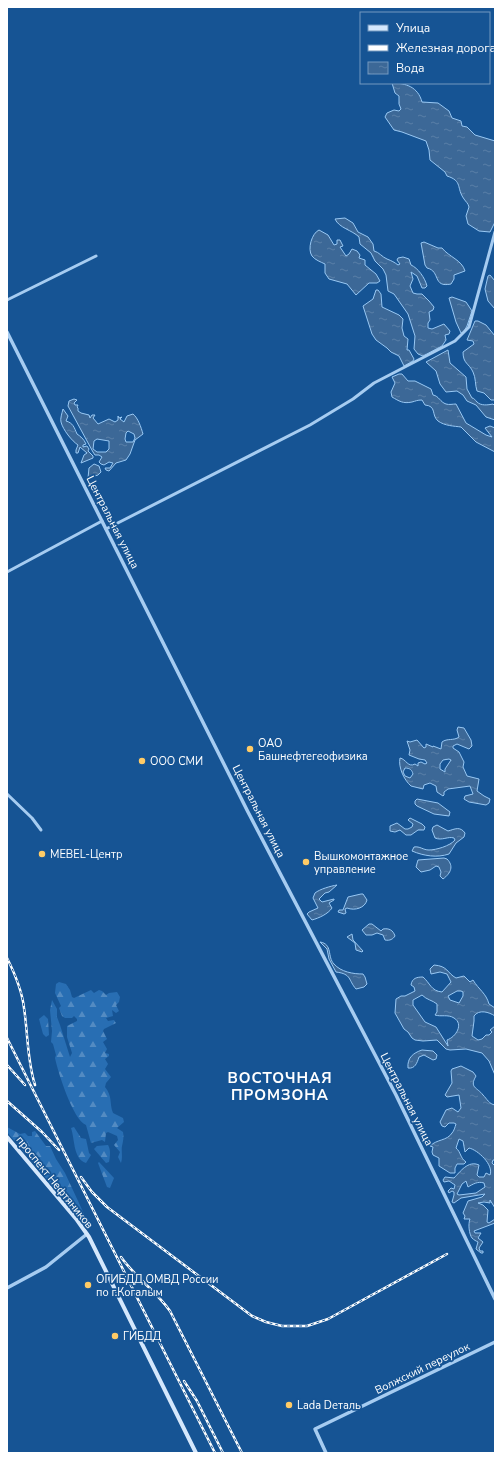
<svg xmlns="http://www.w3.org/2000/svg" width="502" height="1460" viewBox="0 0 502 1460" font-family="'Nunito Sans',sans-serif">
<defs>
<pattern id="forest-firs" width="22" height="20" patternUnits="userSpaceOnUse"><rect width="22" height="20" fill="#286eb3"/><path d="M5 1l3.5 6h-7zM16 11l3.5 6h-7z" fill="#538bc2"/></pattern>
<pattern id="water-ripples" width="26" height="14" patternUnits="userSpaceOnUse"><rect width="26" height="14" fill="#3c6897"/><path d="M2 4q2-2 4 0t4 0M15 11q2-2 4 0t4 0" fill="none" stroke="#597fa7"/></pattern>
</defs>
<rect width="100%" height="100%" fill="#165494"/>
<!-- forest -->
<g fill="url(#forest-firs)">
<path d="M59,982L66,984L70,990L72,997L74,998L91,990L94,993L99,990L102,991L106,995L109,993L117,992L120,997L119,1002L116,1005L119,1011L116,1013L112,1010L113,1016L106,1018L108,1021L114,1020L116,1023L104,1029L103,1031L107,1039L103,1042L107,1049L105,1053L109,1054V1056L105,1059L108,1064L105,1069L111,1077L106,1083L105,1087C113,1097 109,1103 113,1113L123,1118L124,1122L117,1128L123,1132C124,1138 123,1141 122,1146C121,1151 123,1157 121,1163L118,1157L120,1152L114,1145L118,1140L117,1136L108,1132L106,1133L105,1142L102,1140L91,1143L86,1125C73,1120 58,1072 55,1058L56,1055L53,1044L51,1042L52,1031L50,1010L52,1000L57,1009V1017L60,1025L70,1057L72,1053L67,1037V1026L77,1021V1019L74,1016L72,1018H65L62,1016L59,1008L61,1006L55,993L56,984Z"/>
<path d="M44,1015L48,1019L49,1035L46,1037L43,1034L39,1019Z"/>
<path d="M7,1127L20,1134L25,1133L28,1136H32V1132L35,1131L46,1146H50L56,1159L65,1173L85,1216L82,1217L78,1209L67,1202L38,1169L32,1158L24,1153L19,1145L12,1138L7,1132Z"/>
<path d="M74,1127L81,1138L86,1139L89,1153L91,1155L86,1163C73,1159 75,1139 71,1128Z"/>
<path d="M108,1145C111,1150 110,1156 109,1162L106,1163L94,1149L97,1146Z"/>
<path d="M99,1162L114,1178L110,1188L107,1187L98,1163Z"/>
</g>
<!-- water -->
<g fill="url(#water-ripples)" stroke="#98c8f4" fill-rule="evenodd">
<path d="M392,83C406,83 418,87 422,102L438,103L449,111L452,118L461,121L462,126L467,127L475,135L495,141V222L490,232L479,231L468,224L466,216L469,207C468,203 466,202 464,199C456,188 463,181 447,176L445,172L430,160L429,150L426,141L402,132L394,130L385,117L387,113L394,110L399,111L401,109L399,104V96L395,93Z"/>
<path d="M345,218L353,223L358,232L368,237L373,244L374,251C379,252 382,257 387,259C392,261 394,262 398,265L400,264L397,260L398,258L403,257L409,259L411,265C418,268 425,278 427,286L425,288H422L417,276L411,272L413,279L410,286L413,293L417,294H422L429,301L434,307L433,310L429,312L430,320L428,323V328L432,329L444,324L450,331L449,334L445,335L446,340L442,346L423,356L418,354L414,349L415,336L408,314L394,294L388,291L386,275L383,269L375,261L371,253L360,244L359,237C352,230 339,228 335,219Z"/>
<path d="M319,230L328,235L334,245L337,244V240H340L343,246L340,247L346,256L349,254L352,249L357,251L360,255L359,258L365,260V265L376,274L380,281L377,283H369L356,295L347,284L329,279L325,273V264C321,262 315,260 312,256C307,249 312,233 319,230Z"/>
<path d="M424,242L438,248H442C449,257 462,260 465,271L454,275V279L451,284C432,288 441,271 427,268L425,265L421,243Z"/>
<path d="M490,275L495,281V309L488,301L485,289L488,276Z"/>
<path d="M376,290H378L381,294L382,307L399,315L403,319L402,328L404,336L408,339L407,350H409L414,359L413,361L404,366L399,356L391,352L387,348L376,340L372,334L363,306L373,299Z"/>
<path d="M452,297L466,302L472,311L467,326L463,333H461L456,322L449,298Z"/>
<path d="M475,321H478L486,325L495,336V400H491L484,393L477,391C475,385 476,378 473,372C469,363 463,364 463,352L474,344L473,341L467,340Z"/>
<path d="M448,350L450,363L466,377L467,389L472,398C474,398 475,400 477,402C481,406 488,405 493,404L495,406V420L486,417L476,405L467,401L463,395L457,391L446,392L440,384L436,371L426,362Z"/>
<path d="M399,374H402L408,381H415L431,389L433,395C439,396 440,402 446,404C449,405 453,404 456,404L466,423L486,435L492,437L485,428L490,426L495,428V452L476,442L461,427C454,426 445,426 438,421C431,415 437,406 425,405L422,400C417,400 416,401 412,402C403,404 399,401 392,397L391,392L395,383L392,377Z"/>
<path d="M74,399L77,400L74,403L75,405H78L77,407L78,408V411L81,413L89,415L90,418L92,415H95L93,418L98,424L109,419L115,422L118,420V416L119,418L122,417L120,419L124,422L127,416L133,414C138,418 141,427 143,434L135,440L130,454L126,460L116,463L109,471L106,470L105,468H110L113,463L109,462L104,465L101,464L99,462L102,457L99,455H95L93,452L68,406L69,401ZM128,431L134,434L135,438L133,442H126L125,439L126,433ZM97,439L109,441V449L106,452H97L93,449L94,441Z"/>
<path d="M63,409L68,416L66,421C73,423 74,427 77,434C80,436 84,439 86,444L83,445V447L87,446L89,449L88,451L93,456V458L81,463L84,455L87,453L80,447L78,453H76V450L78,445C72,441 63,430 61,422C60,419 62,413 63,409Z"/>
<path d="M94,464L99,466L101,472L98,475L88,478L89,468Z"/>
<path d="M458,727L464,728L471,740L472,746L469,749L457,744L453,746V748L459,752L464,762L463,767L467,776L479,779L477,791L484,796L490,799L489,803L486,805L469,802L464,799L465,796L473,794L470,786L448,789L444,792V795L443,796L437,792L436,786L430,783L424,785L423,789L411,786C404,780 398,767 400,758C406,759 408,768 415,764L418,766V763L421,762L425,764L427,763L425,760L419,759L409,755L410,750L407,741L410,742L417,740L424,748L426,747V744L433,747V746L441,749L442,742C447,738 454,741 459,737L457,730ZM449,759L451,760L445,769V772L440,769V764L443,760ZM405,768C410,768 412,770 413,774L410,778L405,776L403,772Z"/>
<path d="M417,799L438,803L450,812L449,816L434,814L417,806L415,804V801Z"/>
<path d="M410,818L422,824L425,827L424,830H418L411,835H406L400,830L395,832L390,831V826L397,823L405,829H408L412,827L413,824L408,820Z"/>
<path d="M437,825L448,831C455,829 460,826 465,833L464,837L456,843L449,854C437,858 424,856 412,851L414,847C420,846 423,850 429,850C436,850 450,846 455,840L454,838C448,836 442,841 435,838L432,830L433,827Z"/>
<path d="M444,858L447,859C454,866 451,873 443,879L440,876L441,872L439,867L436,866L430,870L421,872L416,867L418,860Z"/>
<path d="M337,885L329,892L325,893L319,899L322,902L334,899V900L329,903L332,908C328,914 319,918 312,920L307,914L309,912L318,908L313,898L315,893C320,889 331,886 337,885Z"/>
<path d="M361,894H363L367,900C365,908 355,911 347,908L345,909L346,913L344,914L338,912L339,910H343L348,897Z"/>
<path d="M369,924H372L381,931L383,929C389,928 393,930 395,936C393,939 390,941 385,940L383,935L377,933L372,935H366L362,930Z"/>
<path d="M352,934L353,940L363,951L362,952L356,950L355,943L347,937Z"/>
<path d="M320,942C333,944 327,957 334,964C341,972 353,974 363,974L365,977L367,984L364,987L356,989C348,980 352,974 336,972L329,959L327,949Z"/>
<path d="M434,965C448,966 447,973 456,978L464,976L470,982L473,980C479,990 486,993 489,1004L495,1008V1016C489,1012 479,1009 474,1016V1021L472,1036L478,1040L482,1039L486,1035H489L492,1032L490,1030L495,1026V1075L489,1061L482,1053L466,1049L450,1050L446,1049L437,1040L423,1041L415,1040L412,1038L408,1032L404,1029L395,1013L396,999L401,996H405L415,991L414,987L411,985C412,978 417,977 423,977C430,983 431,991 442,992L451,982L447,974L440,972L431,974L430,969ZM457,991H461L463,992V996L459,1003L450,1000L448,996ZM422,995C427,1000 432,1000 437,1004V1012L435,1015C441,1017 448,1014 454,1018C464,1024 456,1037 447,1040L448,1046L436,1027L425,1022L413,1005V1000Z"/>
<path d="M422,1050L433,1051L437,1055L436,1059L433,1060L424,1055L419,1057C417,1063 415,1069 408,1068C407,1058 413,1053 422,1050Z"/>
<path d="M461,1066L473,1072L476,1076C469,1088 477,1087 483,1095C487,1099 489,1104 495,1105V1160H493L492,1163L495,1166V1208L490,1200V1203L484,1202L478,1203L483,1205L488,1210L487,1222L489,1223L495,1219V1223L474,1231L475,1233H481L478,1238L483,1242L479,1248L480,1251H483V1253H481L476,1249L478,1242C476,1241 474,1240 472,1238C469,1234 468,1224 470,1219H464L465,1216L463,1213L468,1201L482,1197L485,1194L461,1198L454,1203L452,1202L454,1195V1192L452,1191L449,1193L448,1191L451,1188L454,1189L455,1185L449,1181L444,1182L443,1180L445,1177L454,1178C460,1172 468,1160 479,1165L477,1175L479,1177H484L486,1173L490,1175C494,1165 478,1150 469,1148L465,1152L463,1141L459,1139L456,1148C461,1152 460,1158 466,1162L464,1164H457L455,1168V1173H450L439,1166V1158L433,1155L432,1152L433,1147L430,1146C437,1139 447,1141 452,1133C454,1131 455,1127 456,1124L454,1123H449L445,1127L442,1126L440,1122L446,1110L452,1108L458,1112L461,1108L459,1095L447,1097L445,1095L452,1083L451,1071L452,1069ZM466,1181L468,1187C473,1184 478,1181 484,1183L485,1187L476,1193L459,1195L457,1194L462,1184Z"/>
</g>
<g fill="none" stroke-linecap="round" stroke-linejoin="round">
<!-- minor -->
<g stroke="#a6ccf1" stroke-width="3">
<path d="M7,300L96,256"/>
<path d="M106,529L310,425L353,399L374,383L455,341L469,327L495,232"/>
<path d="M7,572L102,521"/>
<path d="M7,794L32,818L41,830"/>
</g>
<!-- tertiary -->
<g stroke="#a6ccf1" stroke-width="3.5">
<path d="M7,332L248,812L396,1095L495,1299"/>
<path d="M7,1288L46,1267L87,1234"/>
<path d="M326,1453L315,1429L495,1342"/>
</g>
<!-- secondary -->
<path stroke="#d4e7fc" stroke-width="4" d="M7,1137L77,1220L89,1237L196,1453"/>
<!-- rail casing -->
<g stroke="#fff" stroke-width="2.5">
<g id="rail">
<path d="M7,958C15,974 22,990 24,1008C28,1034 27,1060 35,1085"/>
<path d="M7,1038L215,1453"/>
<path d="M7,1065L25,1085"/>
<path d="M7,1101L42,1132L59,1150"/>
<path d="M81,1177L92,1192L107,1207L252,1316L266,1322L282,1326H307L328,1319L447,1254"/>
<path d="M121,1257C135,1277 156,1291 170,1311L242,1453"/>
<path d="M184,1381L197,1401L223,1453"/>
</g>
</g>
<!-- rail -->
<use href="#rail" stroke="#165494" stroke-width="1" stroke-dasharray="3" stroke-linecap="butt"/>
</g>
<!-- markers -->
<g fill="#ffcb66" stroke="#165494" stroke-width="1.5">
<circle cx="250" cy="749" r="4"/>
<circle cx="142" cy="761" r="4"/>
<circle cx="42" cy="854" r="4"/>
<circle cx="306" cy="862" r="4"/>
<circle cx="88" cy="1285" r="4"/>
<circle cx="115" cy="1336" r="4"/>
<circle cx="289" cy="1405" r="4"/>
</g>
<g text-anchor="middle" stroke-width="3.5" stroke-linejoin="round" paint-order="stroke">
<!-- street labels -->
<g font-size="11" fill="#fff" stroke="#165494">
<text transform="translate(113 522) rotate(63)" y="4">Центральная улица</text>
<text transform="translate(259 811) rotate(63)" y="4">Центральная улица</text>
<text transform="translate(407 1099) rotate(63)" y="4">Центральная улица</text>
<text transform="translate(55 1182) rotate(51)" y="4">проспект Нефтяников</text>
<text transform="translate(422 1368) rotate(-26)" y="4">Волжский переулок</text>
</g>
<!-- poi labels -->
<g font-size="11" fill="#fff" stroke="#165494" text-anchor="start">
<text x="258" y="747">ОАО<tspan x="258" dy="13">Башнефтегеофизика</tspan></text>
<text x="150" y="765">ООО СМИ</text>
<text x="50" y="858">MEBEL-Центр</text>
<text x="314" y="860">Вышкомонтажное<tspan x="314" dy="13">управление</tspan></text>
<text x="96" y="1283">ОГИБДД ОМВД России<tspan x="96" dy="13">по г.Когалым</tspan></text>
<text x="123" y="1340">ГИБДД</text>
<text x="297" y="1409">Lada Dеталь</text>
</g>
<!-- district labels -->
<g font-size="15" font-weight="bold" letter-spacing="1" fill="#fff" stroke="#165494">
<text x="280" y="1083">ВОСТОЧНАЯ<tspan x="280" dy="17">ПРОМЗОНА</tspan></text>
</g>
</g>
<!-- border -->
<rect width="502" height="1460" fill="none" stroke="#ffffff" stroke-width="16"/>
<!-- legend -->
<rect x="360" y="12" width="130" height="72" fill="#165494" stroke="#7398bf"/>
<rect x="368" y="25" width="20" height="6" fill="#d4e7fc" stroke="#7398bf"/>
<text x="396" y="32" font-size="12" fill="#ffffff">Улица</text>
<rect x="368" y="45" width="20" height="6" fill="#ffffff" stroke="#7398bf"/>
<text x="396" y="52" font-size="12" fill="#ffffff">Железная дорога</text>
<rect x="368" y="62" width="20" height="12" fill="url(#water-ripples)" stroke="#7398bf"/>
<text x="396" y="72" font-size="12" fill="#ffffff">Вода</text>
</svg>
